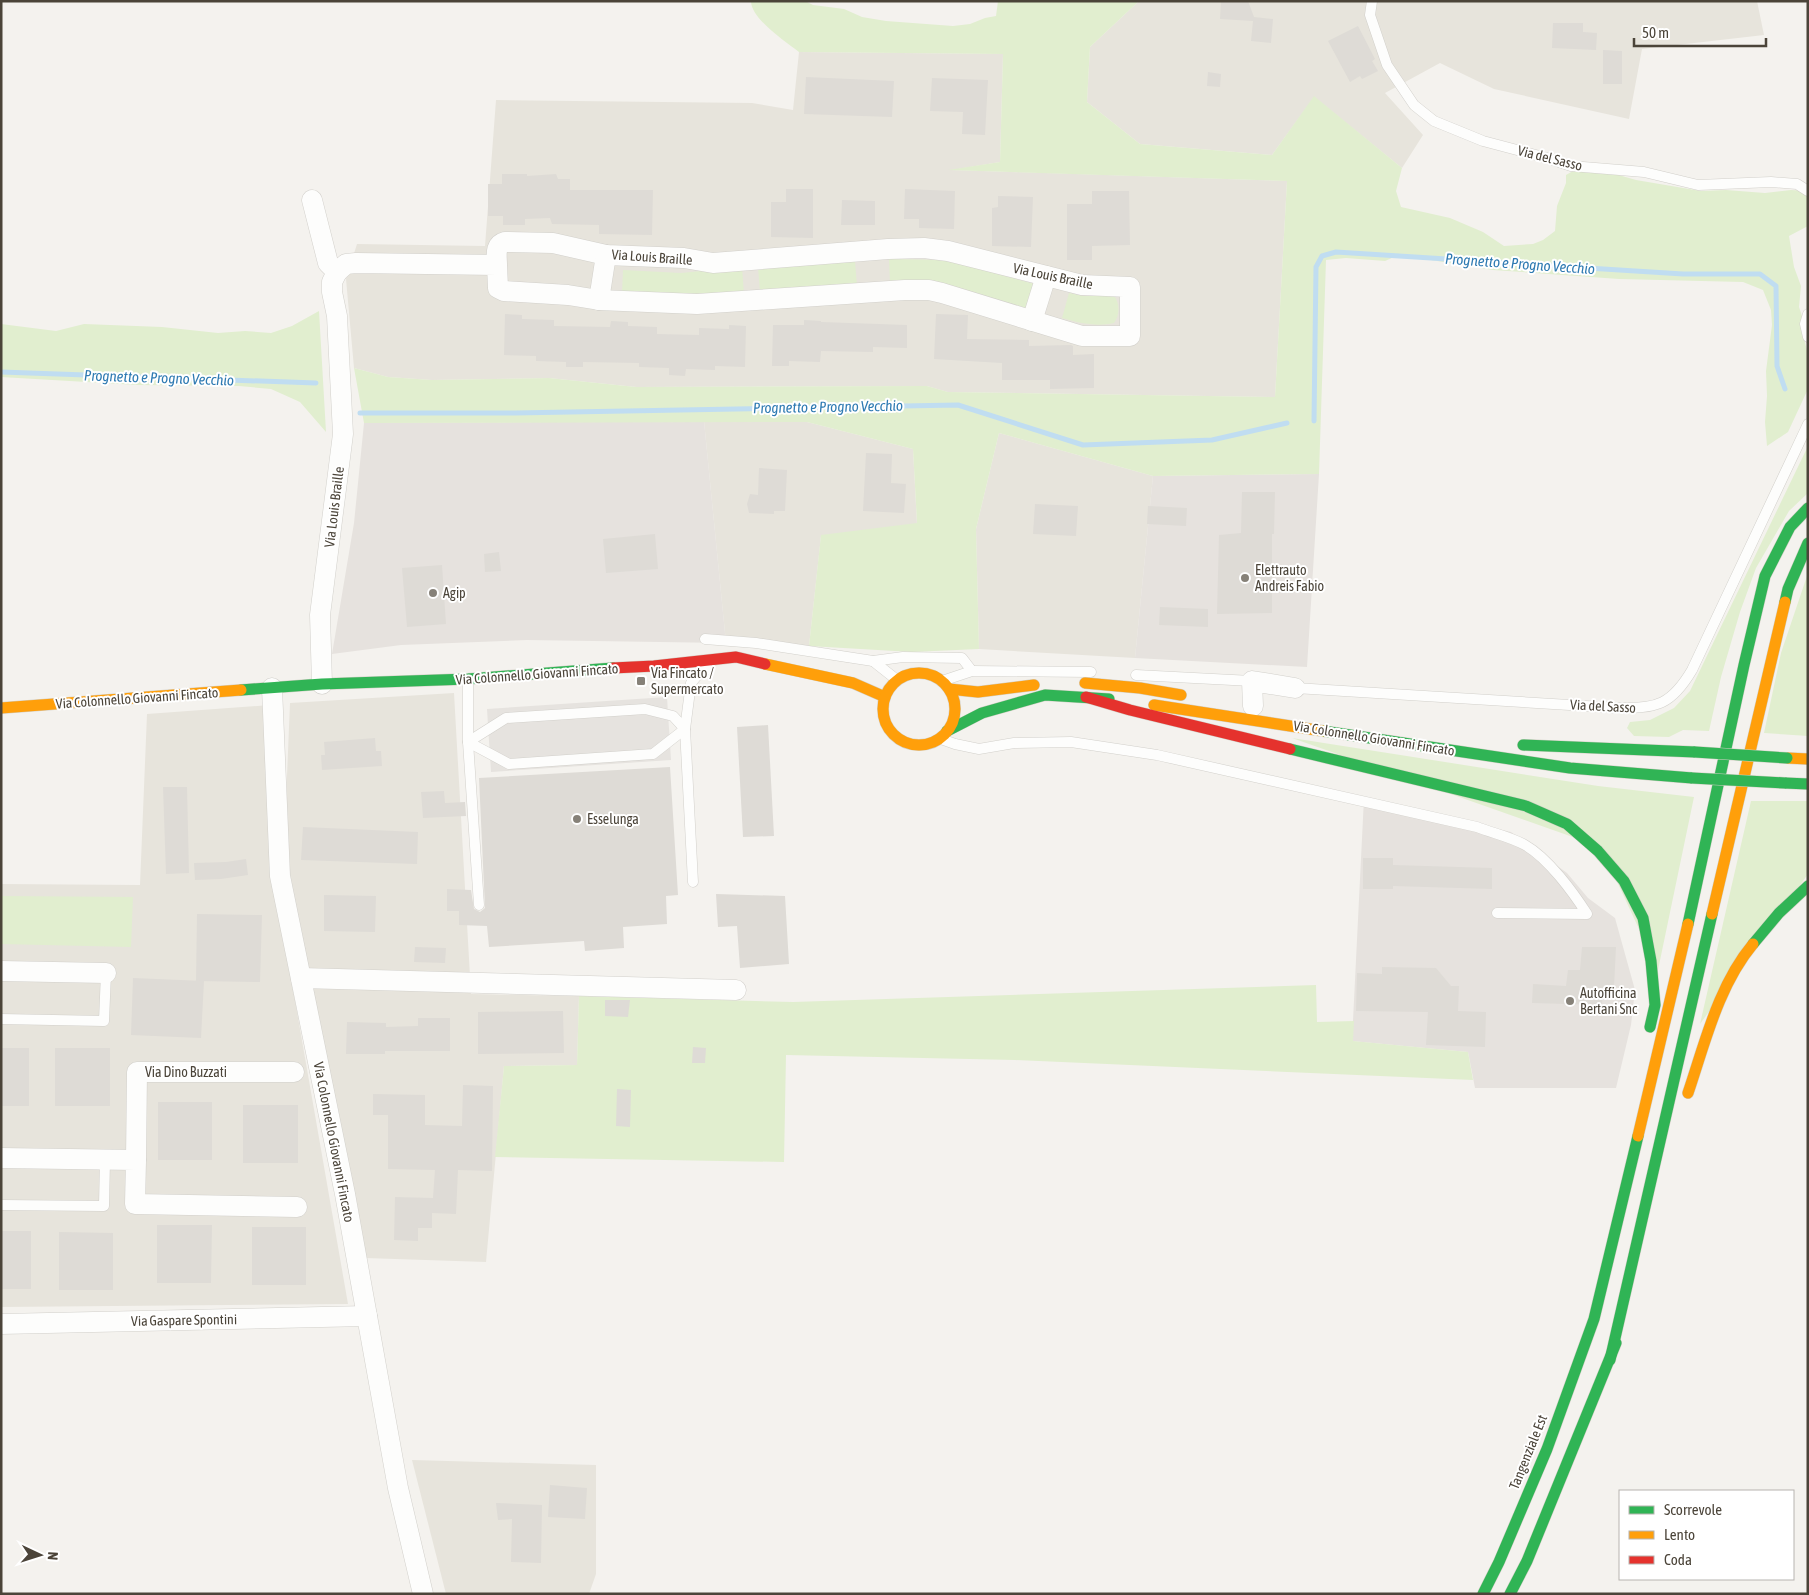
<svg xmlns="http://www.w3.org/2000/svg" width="1809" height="1595" viewBox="0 0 1809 1595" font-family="'Asap Condensed',sans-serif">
<rect width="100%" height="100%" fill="#f4f2ee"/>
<!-- residential -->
<g fill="#e7e4dc">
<path d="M1139,1H1757L1764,35L1642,49L1629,119L1494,89L1440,63L1385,93L1423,135L1402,168L1314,97L1272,155L1140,144L1087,102L1090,47Z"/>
<path d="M799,52L1003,54L1000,162L952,170L1287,181L1275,397L948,392L927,386L636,387L549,378L432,380L388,377L354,368L346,279L357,244L485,246L496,100L752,103L793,110Z"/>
<path d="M704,421L807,422L913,449L917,524L821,536L809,646L726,643Z"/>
<path d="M999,433L1153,476L1135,658L979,649L976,529Z"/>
<path d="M454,693L471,994L579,996L577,1065L504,1066L486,1262L365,1258L283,874L290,703Z"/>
<path d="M270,705L278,903L348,1304L1,1307V884L140,885L147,714Z"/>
<path d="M412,1460L596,1465V1574L589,1594H446Z"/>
</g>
<!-- industrial -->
<g fill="#e6e2de">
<path d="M704,421L726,643L527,640L401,645L332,654L354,523L364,423Z"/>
<path d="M1319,474L1307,667L1135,658L1153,476Z"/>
<path d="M1364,798L1511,832L1567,873L1588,898L1615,918L1635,990L1631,1025L1616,1088H1475L1468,1052L1352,1041Z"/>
</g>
<!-- green -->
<g fill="#e1eecf">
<path d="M751,1H805L813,5L844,9L862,17L886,21L953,26L970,24L985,18L996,16L998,1H1139L1090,47L1087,102L1140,144L1272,155L1314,96L1402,168L1396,191L1401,207L1450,218L1483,232L1504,246L1533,244L1543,240L1555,231L1557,206L1566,183V175L1578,168L1608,172L1636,180L1701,191L1726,190L1765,193L1791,190L1808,191V226L1789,236L1794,267L1801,286L1799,307L1804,322L1803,334L1808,355V389L1788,432L1767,446L1765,422L1767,396L1766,371L1772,325L1771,310L1763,290L1743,282L1619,279L1493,270L1412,257H1394L1385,261L1346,258L1326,260L1319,474L1153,476L999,433L976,529L979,649L912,652L809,646L821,535L917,523L913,449L807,422L364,423L354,368L388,377L432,380L549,378L636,387L927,386L948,392L1275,397L1287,181L948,170L1000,162L1003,54L799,52C786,42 751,19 751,1Z"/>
<path d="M889,259L948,260L1038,285L1029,309L946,285L890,284Z"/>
<path d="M855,261L857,286L760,292L758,267Z"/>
<path d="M742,267L744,294L685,299L622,293L623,270L681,273Z"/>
<path d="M1069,293L1084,296H1114C1120,303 1120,315 1114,323C1097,327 1079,323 1062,318Z"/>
<path d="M319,311L326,432L300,402L271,389L239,386L138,385L1,377V324L56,331L84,324L162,327L218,333L245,331L271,333L292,326Z"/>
<path d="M1808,446V493L1789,511L1756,568L1740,612L1721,677L1709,731L1683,730L1669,737L1634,736L1627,728L1630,722L1650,720L1674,708L1690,691Z"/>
<path d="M1808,573V736L1764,733L1781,653Z"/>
<path d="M1292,738L1598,786L1694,797L1658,970L1601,847Z"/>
<path d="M1751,801H1808V874L1700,1024Z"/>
<path d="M1,896L133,897L131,947L1,944Z"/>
<path d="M1316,985L1317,1022L1354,1021L1353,1041L1468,1052L1473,1080L1015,1060L786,1055L784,1162L495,1157L504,1066L577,1065L579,996L793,1002Z"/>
</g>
<!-- parking -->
<path fill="#e6e3df" d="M667,697L671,760L491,772L487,709Z"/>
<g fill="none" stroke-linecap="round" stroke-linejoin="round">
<!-- stream -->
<g stroke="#c0ddf1" stroke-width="5">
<path d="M1,372L316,383"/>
<path d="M360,413H515L958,405L1083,445L1212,440L1287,423"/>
<path d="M1314,421L1316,267L1322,256L1336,252L1683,274H1760L1776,286L1777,366L1785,389"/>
</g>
</g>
<!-- building -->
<g fill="#dedbd6">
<path d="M1221,1H1248L1254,17L1273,19L1271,43L1251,41L1253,21L1220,19Z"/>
<path d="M1553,23H1583V32L1597,33L1596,50L1552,48Z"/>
<path d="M1358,26L1375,59L1372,61L1378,71L1362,79L1360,76L1350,82L1328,41Z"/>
<path d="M1603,50L1622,51V84H1603Z"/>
<path d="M1208,72L1221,74L1220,87L1207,86Z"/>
<path d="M806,77L894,81L892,117L804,114Z"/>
<path d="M932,78L988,80L985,135L962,134L963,112L930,111Z"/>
<path d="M502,174H527V176L556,174L558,179H570V190H653L652,235L599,234V225L552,224L550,218L525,219V225H503V216H488V184H502Z"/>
<path d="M786,189H813V238L771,237V202H786Z"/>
<path d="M905,189L955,191L954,229L919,228V219H904Z"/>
<path d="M1092,191H1129L1130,245L1092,246V260H1067V204H1092Z"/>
<path d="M998,196L1033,197L1031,247L992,246V208L998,207Z"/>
<path d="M842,200L875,201V225H841Z"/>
<path d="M505,314L522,315V319L554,320V326L610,327L611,321L628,322V326L657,327V334L699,335V328L729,329V325L746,326L745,367L715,366V370L686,369L685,376L669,375V368L639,367V363L583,362V367H566V362L536,361V356L504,355Z"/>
<path d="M936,314L968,315L967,339L1029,340V346L1071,345L1073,346V355L1094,354V388L1050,389V380H1002V363L934,359Z"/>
<path d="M804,320L821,321V322L907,325V348L873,347V352L821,351L820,362L789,361V366H772L773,325H804Z"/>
<path d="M866,453L892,454L891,483L906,484L904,513L863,511Z"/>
<path d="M759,468L787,470L785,511H774V514L749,513L747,504L750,494L758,495Z"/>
<path d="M1242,492H1275L1274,534H1272V613L1217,614L1219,535L1241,533Z"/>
<path d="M1035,504L1078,506L1076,536L1033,534Z"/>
<path d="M1148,506L1187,508L1186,526L1147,524Z"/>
<path d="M655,534L658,569L606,573L603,539Z"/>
<path d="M499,552L501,571L485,572L484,554Z"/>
<path d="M442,565L446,624L407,627L402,568Z"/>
<path d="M1160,607L1208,609V627L1159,625Z"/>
<path d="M768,725L774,836L743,837L737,727Z"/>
<path d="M375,738L376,751H381L382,766L322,770L321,755H325L324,742Z"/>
<path d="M670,767L678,895L666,896L667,924L623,927L624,948L585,951L584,941L489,947L487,926L459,925V911H447V889L471,890L474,909L480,912L485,908L479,778Z"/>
<path d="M163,787H187L189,873L166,874Z"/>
<path d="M444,791L445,803L465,802L466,816L423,818L421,792Z"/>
<path d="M303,827L418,832L417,864L301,860Z"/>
<path d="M1363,858H1393V865L1492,868V889L1393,886V889H1363Z"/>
<path d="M246,859L248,875L221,879L195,880L194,863L226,862Z"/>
<path d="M716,894L785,896L789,964L740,968L737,926L718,927Z"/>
<path d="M324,895L376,896L375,932L324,931Z"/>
<path d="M197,914L262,915L260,982L196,981Z"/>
<path d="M415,947L446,948L445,963L414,962Z"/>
<path d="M1582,947H1616L1614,987H1603L1602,1005L1532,1003L1533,984L1566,986L1568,970H1580Z"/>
<path d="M1382,967L1436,968L1451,986H1459L1458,1011L1486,1012L1485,1047L1426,1045L1428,1012L1356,1011L1357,973L1382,974Z"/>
<path d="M133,978L204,981L201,1038L131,1035Z"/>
<path d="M605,1000H630L628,1017L605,1016Z"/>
<path d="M563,1011L564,1053L478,1054V1012Z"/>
<path d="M418,1018H450V1051H385V1054H346L347,1022L386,1023V1027L418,1026Z"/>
<path d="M693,1047L706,1048L705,1063H692Z"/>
<rect x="1" y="1048" width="28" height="58"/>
<rect x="55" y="1048" width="55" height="58"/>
<path d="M463,1085L493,1086L492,1171L458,1170L456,1214L432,1213V1228H418V1241L394,1240L395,1197L433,1198L435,1170L388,1169V1115H373V1094L425,1095V1125L462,1126Z"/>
<path d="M617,1089L631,1090L630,1127L616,1126Z"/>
<rect x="158" y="1102" width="54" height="58"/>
<rect x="243" y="1105" width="55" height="58"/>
<path d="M157,1225H212L211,1283H157Z"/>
<rect x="252" y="1227" width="54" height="58"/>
<rect x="1" y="1231" width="30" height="58"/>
<path d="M59,1232L113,1233V1290H59Z"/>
<path d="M550,1485L587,1488L585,1519L548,1517Z"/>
<path d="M496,1503L542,1505L541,1563L511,1562L512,1519L498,1520Z"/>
</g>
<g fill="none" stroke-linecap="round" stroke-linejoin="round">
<!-- lane casing -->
<g stroke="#d2d0cb" stroke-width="11">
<g id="lane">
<path d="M1372,1L1370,15L1387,65L1414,105L1434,121L1483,141L1547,158L1571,166L1644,172L1698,185L1771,182L1797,184L1808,191"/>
<path d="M1808,314L1805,324L1808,337"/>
<path d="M705,639L756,643L873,661L903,657L962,658L972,671"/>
<path d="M873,661L897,680"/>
<path d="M1136,675L1252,681"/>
<path d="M468,680V742L479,905"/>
<path d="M945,680L972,671L1091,672"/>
<path d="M1295,688L1619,708C1657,709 1672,704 1692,670L1808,424"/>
<path d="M645,709L673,716L685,729L653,754L509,764L468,742L506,718Z"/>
<path d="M941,739L955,744L979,749L1014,743L1071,742L1157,755L1477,827C1492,833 1511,837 1525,845C1548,858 1573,892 1587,914L1497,913"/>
<path d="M693,882L685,729L691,683L700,672L708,669"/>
<path d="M1,1019L104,1021L106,973"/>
<path d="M1,1205L104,1206L105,1160"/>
</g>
</g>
<!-- street casing -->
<g stroke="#d2d0cb" stroke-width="21">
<g id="street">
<path d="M312,200L328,263L337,272L332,282V292L337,316L343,434L320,615L322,684"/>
<path d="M337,272L346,264L356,263L497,265L498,288L504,291L568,295L599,300L697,304L905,290H929L942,293L1082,336H1130V287L1082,285L948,251L924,248L888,249L713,263L684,258L606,255L553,243L505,242C494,245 497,256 497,265"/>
<path d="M599,300L606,255"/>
<path d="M1032,321L1046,276"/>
<path d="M272,688L280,876L345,1194L398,1488L423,1594"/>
<path d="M1253,706L1252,681L1295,688"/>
<path d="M1,971L106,973"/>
<path d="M301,978L736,990"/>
<path d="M1,1158L136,1160L135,1204L297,1207"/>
<path d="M136,1160L137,1072H294"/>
<path d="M1,1324L367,1316"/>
</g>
</g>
<!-- fast casing -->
<g stroke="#d3cfc5" stroke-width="12">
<g id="fast">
<path d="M1785,602L1788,589L1808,543"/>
<path d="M241,690L322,684L468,679L613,668"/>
<path d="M947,731L982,713L1045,695L1109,699"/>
<path d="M1323,731L1570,768L1692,778"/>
<path d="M1523,745L1695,752"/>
<path d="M1290,749L1526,806L1567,824L1598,851L1624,881L1643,918L1651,961L1655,1005L1650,1027"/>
<path d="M1785,783L1808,784"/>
<path d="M1688,924L1744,665L1765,576L1790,527L1808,508"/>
<path d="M1753,944L1779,913L1808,886"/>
<path d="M1610,1360L1712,914"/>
<path d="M1483,1594L1499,1562L1547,1449L1594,1319L1638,1136"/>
<path d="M1510,1594L1527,1561L1616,1343"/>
</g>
</g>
<!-- slow casing -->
<g stroke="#d3cfc5" stroke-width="12">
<g id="slow">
<path d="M765,664L853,683L885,697"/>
<circle cx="919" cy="709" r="36"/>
<path d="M1085,683L1140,688L1181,695"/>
<path d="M949,689L978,692L1034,685"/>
<path d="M1154,705L1323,731"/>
<path d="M1,708L241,690"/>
<path d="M1787,758L1808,759"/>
<path d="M1712,914L1785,602"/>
<path d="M1688,1093C1705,1043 1718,986 1753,944"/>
<path d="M1638,1136L1688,924"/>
</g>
</g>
<!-- jam casing -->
<g stroke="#d3cfc5" stroke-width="12">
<g id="jam">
<path d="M613,668L654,666L736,657L765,664"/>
<path d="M1086,697L1130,710L1290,749"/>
</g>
</g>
<!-- lane -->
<use href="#lane" stroke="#fdfdfc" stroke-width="10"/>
<!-- street -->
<use href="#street" stroke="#fdfdfc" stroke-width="20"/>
<!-- fast -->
<use href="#fast" stroke="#30b455" stroke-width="11"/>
<!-- slow -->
<use href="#slow" stroke="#ff9f0a" stroke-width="11"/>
<!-- jam -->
<use href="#jam" stroke="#e5322d" stroke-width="11"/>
<!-- fast-bridge casing -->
<g stroke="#d3cfc5" stroke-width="12" stroke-linecap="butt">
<g id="fast-bridge">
<path d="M1695,752L1787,758"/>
<path d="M1692,778L1785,783"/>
</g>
</g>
<!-- fast-bridge -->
<use href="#fast-bridge" stroke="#30b455" stroke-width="11"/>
</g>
<!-- markers -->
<g fill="#868178" stroke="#fff" stroke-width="2">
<circle cx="1245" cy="578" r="5"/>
<circle cx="433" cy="593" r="5"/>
<rect x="636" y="676" width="10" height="10" rx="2.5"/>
<circle cx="577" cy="819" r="5"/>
<circle cx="1570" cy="1001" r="5"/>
</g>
<g text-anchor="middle" stroke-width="4" stroke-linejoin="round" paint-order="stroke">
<!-- street labels -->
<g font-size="14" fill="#4b4439" stroke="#fff">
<text transform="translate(1550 158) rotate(14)" y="5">Via del Sasso</text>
<text transform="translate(652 257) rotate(4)" y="5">Via Louis Braille</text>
<text transform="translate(1053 276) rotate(12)" y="5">Via Louis Braille</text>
<text transform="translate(334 507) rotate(-83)" y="5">Via Louis Braille</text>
<text transform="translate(537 674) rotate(-4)" y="5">Via Colonnello Giovanni Fincato</text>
<text transform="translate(137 698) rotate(-4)" y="5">Via Colonnello Giovanni Fincato</text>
<text transform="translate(1603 706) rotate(3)" y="5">Via del Sasso</text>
<text transform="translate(1374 738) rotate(9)" y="5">Via Colonnello Giovanni Fincato</text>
<text x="186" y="1077">Via Dino Buzzati</text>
<text transform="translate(334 1142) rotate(79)" y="5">Via Colonnello Giovanni Fincato</text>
<text transform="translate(184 1320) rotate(-1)" y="5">Via Gaspare Spontini</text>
<text transform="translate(1528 1452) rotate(-68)" y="5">Tangenziale Est</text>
</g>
<!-- poi labels -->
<g font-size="14" fill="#4b4439" stroke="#fff" text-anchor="start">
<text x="1255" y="575">Elettrauto<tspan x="1255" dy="16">Andreis Fabio</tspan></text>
<text x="443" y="598">Agip</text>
<text x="651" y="678">Via Fincato /<tspan x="651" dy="16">Supermercato</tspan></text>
<text x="587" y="824">Esselunga</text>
<text x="1580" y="998">Autofficina<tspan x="1580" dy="16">Bertani Snc</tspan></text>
</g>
<!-- water labels -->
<g font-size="15" font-style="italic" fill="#2e7ab2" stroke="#fff">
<text transform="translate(1520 264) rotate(4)" y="5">Prognetto e Progno Vecchio</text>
<text transform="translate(159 378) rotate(2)" y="5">Prognetto e Progno Vecchio</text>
<text transform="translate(828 407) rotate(-1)" y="5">Prognetto e Progno Vecchio</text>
</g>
</g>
<!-- border -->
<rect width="1809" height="1595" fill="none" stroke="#4b4439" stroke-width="5"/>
<!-- legend -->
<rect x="1619" y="1490" width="175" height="90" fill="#ffffff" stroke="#b7b4b0"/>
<rect x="1629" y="1506" width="25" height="8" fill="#30b455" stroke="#b7b4b0"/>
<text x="1664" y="1515" font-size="15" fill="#4b4439">Scorrevole</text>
<rect x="1629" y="1531" width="25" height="8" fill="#ff9f0a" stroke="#b7b4b0"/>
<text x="1664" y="1540" font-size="15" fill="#4b4439">Lento</text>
<rect x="1629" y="1556" width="25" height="8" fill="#e5322d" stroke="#b7b4b0"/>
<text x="1664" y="1565" font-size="15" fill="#4b4439">Coda</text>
<!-- north arrow -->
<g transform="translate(40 1555) rotate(94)" stroke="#ffffff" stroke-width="4" paint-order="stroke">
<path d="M0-4L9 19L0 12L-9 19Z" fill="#4b4439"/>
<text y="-8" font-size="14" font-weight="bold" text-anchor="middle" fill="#4b4439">N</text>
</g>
<!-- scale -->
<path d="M1634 38v8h132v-8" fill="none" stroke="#4b4439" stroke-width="2.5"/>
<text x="1642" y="38" font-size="15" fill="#4b4439" stroke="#ffffff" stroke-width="4" paint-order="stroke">50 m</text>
</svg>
